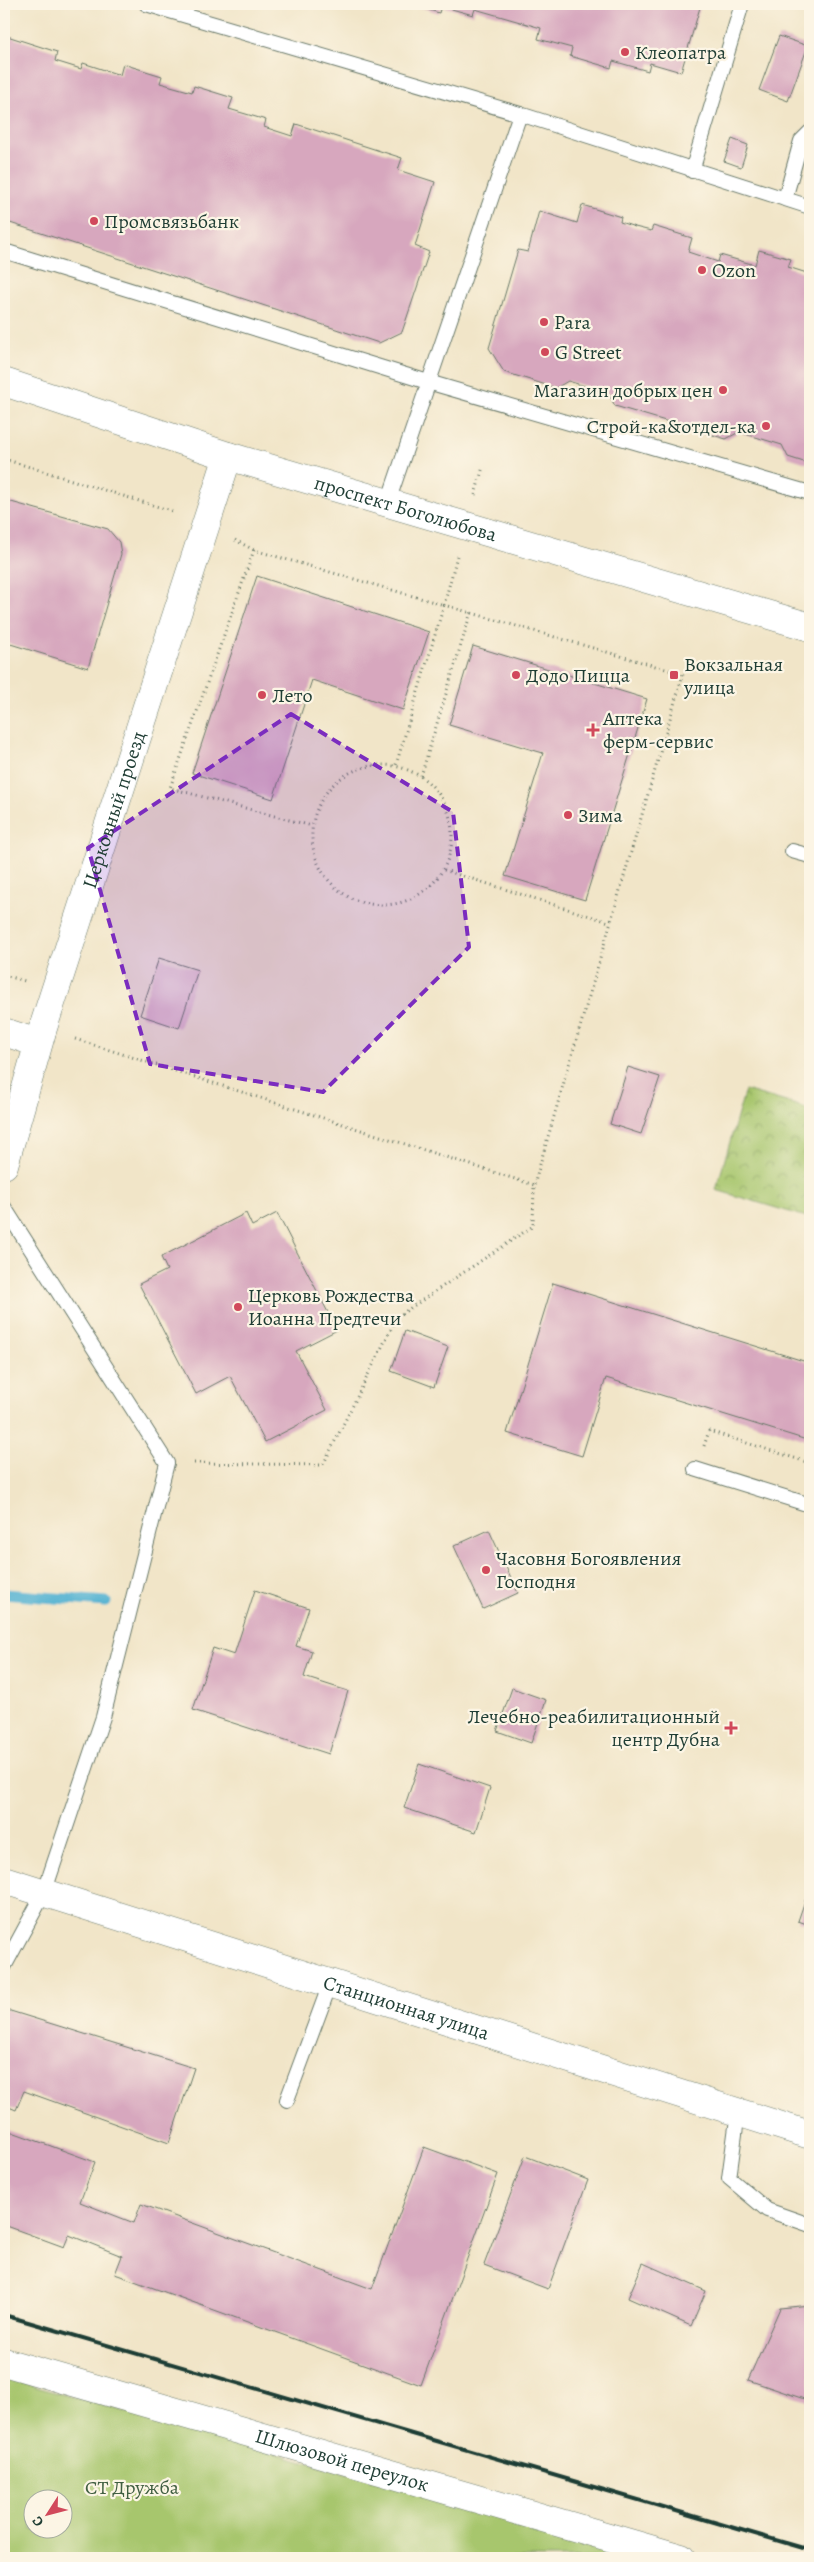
<svg xmlns="http://www.w3.org/2000/svg" width="814" height="2562" viewBox="0 0 814 2562" font-family="Alegreya,serif">
<defs>
<pattern id="park-crowns" width="20" height="18" patternUnits="userSpaceOnUse" patternTransform="scale(1.25)"><rect width="20" height="18" fill="#a7c66d"/><path d="M2 6a3 3 0 1 1 6 0M12 15a3 3 0 1 1 6 0" fill="none" stroke="#87a25a"/></pattern>
</defs>
<rect width="100%" height="100%" fill="#fcf5e5"/>
<filter id="ink" filterUnits="userSpaceOnUse"><feTurbulence type="fractalNoise" baseFrequency=".02" numOctaves="2"/><feDisplacementMap in="SourceGraphic" scale="10" xChannelSelector="R" yChannelSelector="G"/><feConvolveMatrix kernelMatrix="1 2 1 2 8 2 1 2 1" color-interpolation-filters="sRGB"/></filter>
<filter id="wash" filterUnits="userSpaceOnUse"><feTurbulence type="fractalNoise" baseFrequency=".0096" numOctaves="4" result="noise"/><feDisplacementMap in="SourceGraphic" scale="20" xChannelSelector="R" yChannelSelector="G"/><feGaussianBlur stdDeviation="1.12" result="paint"/><feColorMatrix in="noise" values="0 0 0 0 0 0 0 0 0 0 0 0 0 0 0 0 0 1.4 0 .05"/><feComposite in="paint" operator="in"/></filter>
<g filter="url(#wash)">
<rect width="100%" height="100%" fill="#f1e5c8"/>
<!-- green -->
<path fill="#a7c66d" stroke="#638250" fill-rule="evenodd" d="M4,2378L654,2558H4ZM32,2500H62V2530H32Z"/>
<!-- park -->
<path fill="url(#park-crowns)" stroke="#638250" d="M745,1090L810,1109V1218L716,1190Z"/>
<g fill="none" stroke-linecap="round" stroke-linejoin="round">
<!-- stream -->
<path stroke="#53b2d2" stroke-width="11" d="M4,1594L106,1602"/>
</g>
<g id="blocks">
<!-- building -->
<g fill="#d7a7be">
<path d="M410,4H701L681,72L650,63L648,71L613,61L611,68L570,56L572,48L538,39L541,28L475,9L473,15L441,6L439,13Z"/>
<path d="M4,35L57,52L55,61L81,69L83,63L120,75L123,64L162,76L160,83L192,92L194,86L233,98L229,109L266,120L264,127L292,136L296,124L402,158L398,170L435,182L415,246L429,252L402,332L379,343L4,221Z"/>
<path d="M779,36L808,46L788,101L759,90Z"/>
<path d="M732,139L748,145L741,167L724,161Z"/>
<path d="M582,205L621,217L620,222L635,227L651,231L653,226L692,238L688,252L718,262L720,255L755,265L759,250L791,259L788,267L810,274V464L788,457L782,445L739,432L726,439L615,406L608,393L568,381L556,388L504,372L489,348L518,250L528,252L539,211L577,223Z"/>
<path d="M4,500L108,529L119,542L121,554L88,668L4,642Z"/>
<path d="M257,576L429,632L403,710L312,680L273,799L192,773Z"/>
<path d="M473,646L647,699L585,900L505,876L543,753L449,725Z"/>
<path d="M159,958L198,970L179,1028L140,1015Z"/>
<path d="M628,1067L660,1077L641,1134L610,1124Z"/>
<path d="M246,1213L252,1226L277,1213L337,1330L296,1351L327,1410L265,1442L230,1376L196,1394L139,1284L167,1270L161,1257Z"/>
<path d="M553,1283L810,1363V1441L606,1378L582,1456L507,1433Z"/>
<path d="M405,1331L448,1347L434,1387L391,1371Z"/>
<path d="M489,1530L518,1593L483,1609L454,1546Z"/>
<path d="M255,1590L309,1608L296,1646L312,1651L304,1677L348,1691L329,1754L193,1710L213,1648L234,1655Z"/>
<path d="M512,1688L546,1700L531,1743L497,1731Z"/>
<path d="M419,1764L490,1788L476,1832L404,1808Z"/>
<path d="M810,1886V1925L798,1921Z"/>
<path d="M4,2009L194,2068L169,2143L24,2091L16,2110L4,2105Z"/>
<path d="M4,2129L95,2162L80,2202L134,2223L141,2204L372,2289L424,2147L498,2174L421,2385L115,2274L122,2256L69,2235L64,2247L4,2225Z"/>
<path d="M525,2156L588,2180L548,2289L484,2265Z"/>
<path d="M643,2263L706,2291L691,2326L628,2298Z"/>
<path d="M810,2305V2401L748,2380L780,2308Z"/>
</g>
</g>
</g>
<g filter="url(#ink)">
<use href="#blocks" fill-opacity="0" stroke="#687868" stroke-width="1"/>
<g fill="none" stroke-linecap="round" stroke-linejoin="round">
<!-- lane casing -->
<g stroke="#687868" stroke-width="16">
<g id="lane">
<path d="M146,4L520,114L810,207"/>
<path d="M692,171L742,4"/>
<path d="M785,199L801,141L810,132"/>
<path d="M4,251L428,382L810,493"/>
<path d="M388,502L520,114"/>
<path d="M792,851L810,856"/>
<path d="M4,1207L167,1463L103,1717L44,1893L4,1967"/>
<path d="M695,1469L810,1505"/>
<path d="M287,2100L330,1984"/>
<path d="M738,2112L729,2178L767,2210L810,2225"/>
</g>
</g>
<!-- street casing -->
<g stroke="#687868" stroke-width="29">
<g id="street">
<path d="M4,1032L38,1043"/>
<path id="s1" d="M4,2362L681,2558"/>
</g>
</g>
<!-- secondary casing -->
<g stroke="#687868" stroke-width="29">
<g id="secondary">
<path id="s2" d="M4,382L228,456L810,627"/>
<path id="s3" d="M4,1165L43,1028L228,456"/>
<path id="s4" d="M4,1880L810,2135"/>
</g>
</g>
<!-- path -->
<g stroke="#687868" stroke-width="3" stroke-dasharray="1 4" stroke-linecap="butt">
<path d="M4,459L175,512"/>
<path d="M475,495L483,467"/>
<path d="M235,540L254,550L444,605L396,765"/>
<path d="M254,550L170,788L312,826"/>
<circle cx="382" cy="835" r="70"/>
<path d="M421,776L471,612"/>
<path d="M444,870L609,922"/>
<path d="M4,975L25,981"/>
<path d="M75,1039L534,1185"/>
<path d="M704,1446L709,1431L810,1463"/>
<path d="M194,1463L323,1465L397,1317L533,1226L534,1185L683,674L444,605L457,556"/>
</g>
<!-- lane -->
<use href="#lane" stroke="#fff" stroke-width="14"/>
<!-- street -->
<use href="#street" stroke="#fff" stroke-width="28"/>
<!-- secondary -->
<use href="#secondary" stroke="#fff" stroke-width="28"/>
<!-- rail -->
<path stroke="#1f3d34" stroke-width="4" d="M4,2315L810,2550"/>
</g>
</g>
<!-- marked area -->
<path fill="#7b2cbf" fill-opacity="0.2" stroke="#7b2cbf" stroke-width="4" stroke-dasharray="10 6" stroke-linejoin="round" d="M291,714L453,812L469,947L323,1092L150,1064L88,848Z"/>
<!-- markers -->
<g fill="#d1495b" stroke="#fcf5e5" stroke-width="2">
<circle cx="625" cy="52" r="5"/>
<circle cx="94" cy="221" r="5"/>
<circle cx="702" cy="270" r="5"/>
<circle cx="544" cy="322" r="5"/>
<circle cx="545" cy="352" r="5"/>
<circle cx="723" cy="390" r="5"/>
<circle cx="766" cy="426" r="5"/>
<circle cx="516" cy="675" r="5"/>
<rect x="669" y="670" width="10" height="10" rx="2.5"/>
<circle cx="262" cy="695" r="5"/>
<path d="M590.5 722.5h5v5h5v5h-5v5h-5v-5h-5v-5h5z"/>
<circle cx="568" cy="815" r="5"/>
<circle cx="238" cy="1307" r="5"/>
<circle cx="486" cy="1570" r="5"/>
<path d="M728.5 1720.5h5v5h5v5h-5v5h-5v-5h-5v-5h5z"/>
</g>
<g text-anchor="middle" stroke-width="4.5" stroke-linejoin="round" paint-order="stroke">
<!-- poi labels -->
<g font-size="20" fill="#1f3d34" stroke="#fcf5e5" text-anchor="start">
<text x="635" y="59">Клеопатра</text>
<text x="104" y="228">Промсвязьбанк</text>
<text x="712" y="277">Ozon</text>
<text x="554" y="329">Para</text>
<text x="555" y="359">G Street</text>
<text x="713" y="397" text-anchor="end">Магазин добрых цен</text>
<text x="756" y="433" text-anchor="end">Строй-ка&amp;отдел-ка</text>
<text x="684" y="671">Вокзальная<tspan x="684" dy="23">улица</tspan></text>
<text x="526" y="682">Додо Пицца</text>
<text x="272" y="702">Лето</text>
<text x="603" y="725">Аптека<tspan x="603" dy="23">ферм-сервис</tspan></text>
<text x="578" y="822">Зима</text>
<text x="248" y="1302">Церковь Рождества<tspan x="248" dy="23">Иоанна Предтечи</tspan></text>
<text x="496" y="1565">Часовня Богоявления<tspan x="496" dy="23">Господня</tspan></text>
<text x="720" y="1723" text-anchor="end">Лечебно-реабилитационный<tspan x="720" dy="23">центр Дубна</tspan></text>
</g>
<!-- street labels -->
<g font-size="20" fill="#1f3d34" stroke="#fcf5e5">
<text dy="7" stroke="none"><textPath href="#s2" startOffset="421">проспект Боголюбова</textPath></text>
<text dy="7" stroke="none"><textPath href="#s3" startOffset="372">Церковный проезд</textPath></text>
<text dy="7" stroke="none"><textPath href="#s4" startOffset="422">Станционная улица</textPath></text>
<text dy="7" stroke="none"><textPath href="#s1" startOffset="352">Шлюзовой переулок</textPath></text>
</g>
<!-- park labels -->
<g font-size="20" fill="#415f42" stroke="#fcf5e5">
<text x="132" y="2494">СТ Дружба</text>
</g>
</g>
<!-- margin -->
<rect width="814" height="2562" fill="none" stroke="#fcf5e5" stroke-width="20"/>
<!-- north arrow -->
<g transform="translate(48 2514) rotate(234)"><circle r="24" fill="#fcf5e5" stroke="#a4ab9e"/>
<path d="M0-4L9 19L0 12L-9 19Z" fill="#d1495b"/>
<text y="-8" font-size="14" font-weight="bold" text-anchor="middle" fill="#1f3d34">С</text>
</g>
</svg>
